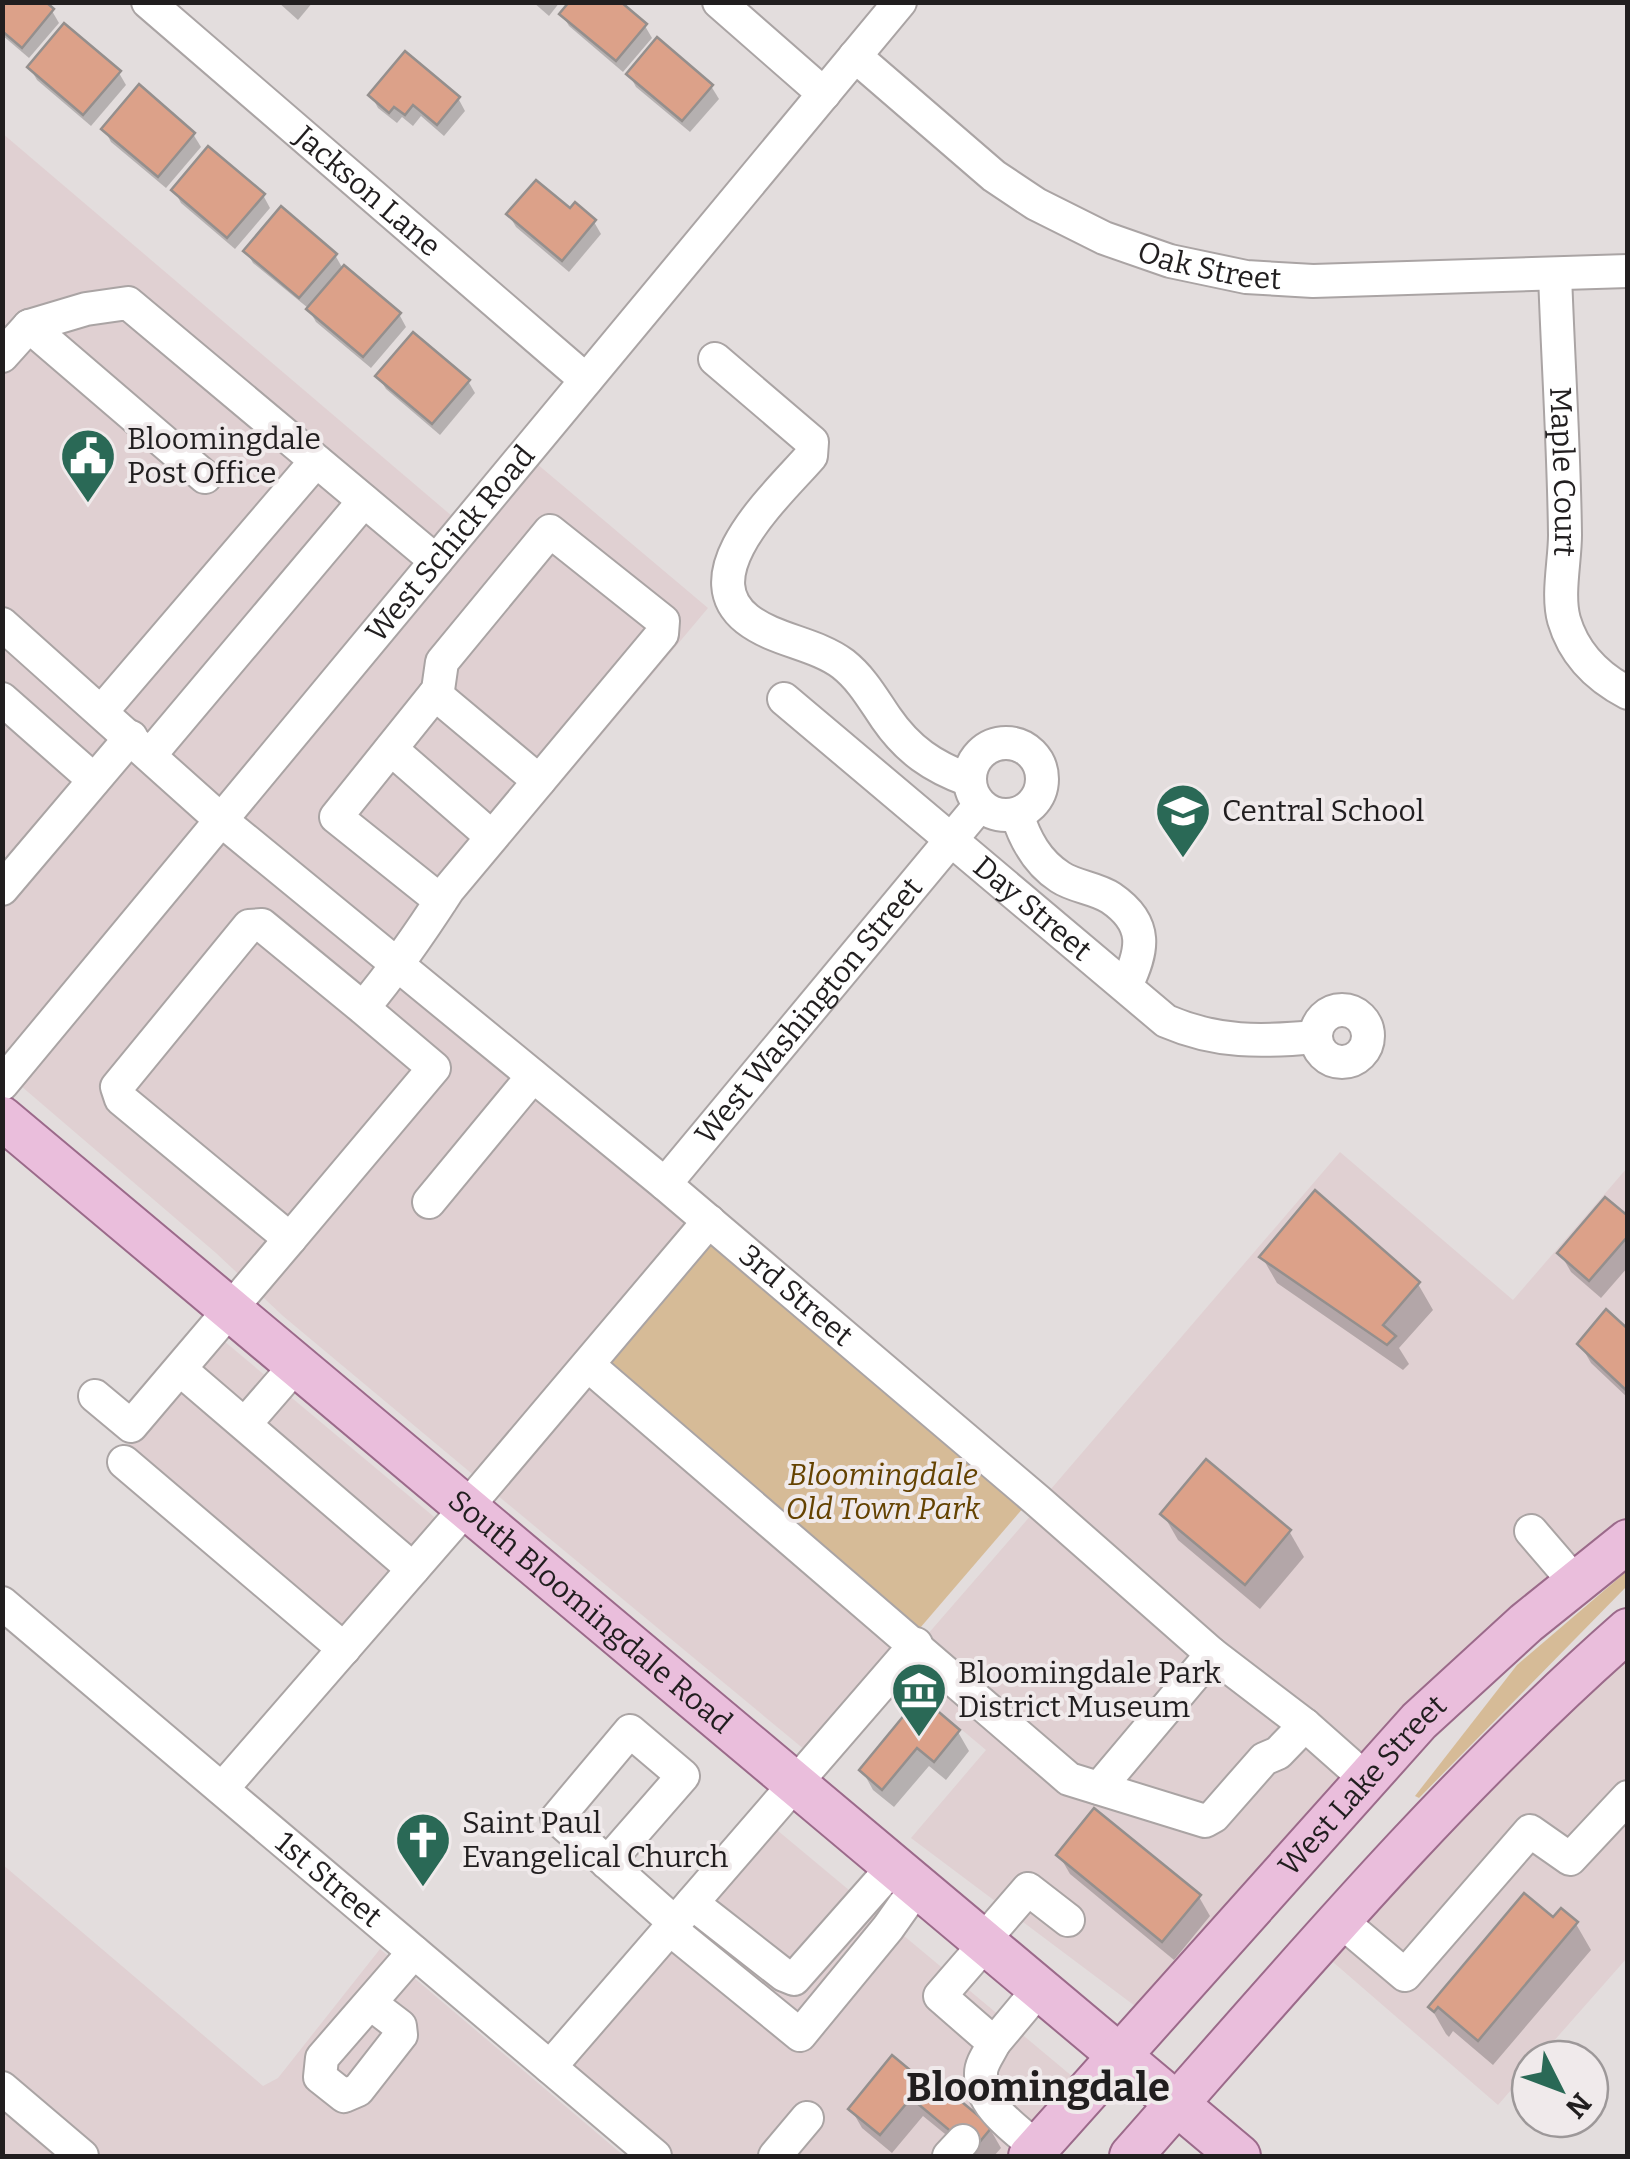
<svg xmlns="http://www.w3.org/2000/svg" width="1630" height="2159" viewBox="0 0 1630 2159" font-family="Bitter,serif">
<rect width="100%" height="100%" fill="#e3dddd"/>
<!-- built -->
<g fill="#e0d0d2">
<path d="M2,133L459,522L2,1067Z"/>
<path d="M530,458L708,608L409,964L702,1223L483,1483L283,1316L216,1253L21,1086Z"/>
<path d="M1340,1152L1513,1300L1627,1168V1533L1371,1782L1045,1496Z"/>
<path d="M218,1336L439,1521L332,1651L111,1466Z"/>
<path d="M588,1372L908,1644L811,1755L491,1490Z"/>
<path d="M1039,1506L1365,1792L1155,2021L911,1838L986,1750L894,1673Z"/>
<path d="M1627,1644V1958L1538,2059H1530V2068L1498,2105L1326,1956Z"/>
<path d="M771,1825L1091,2092L1038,2156H649L551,2076Z"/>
<path d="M2,1864L263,2086L278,2078L380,1949L624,2156H3Z"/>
</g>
<!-- green -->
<g fill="#d6bb97">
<path d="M711,1233L1030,1500L914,1635L600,1366Z"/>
<path d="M1627,1571V1586L1419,1798L1415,1796L1517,1665Z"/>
</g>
<!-- shadow -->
<g fill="#0003">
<path d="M2,2L52,11L59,23L29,58L2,35Z"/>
<path d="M278,2H313L298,20Z"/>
<path d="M533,2H560L549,16Z"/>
<path d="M562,14L645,26L652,38L623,72L569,26Z"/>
<path d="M30,68L119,73L126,85L91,126L37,80Z"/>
<path d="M629,74L711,86L719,99L690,132L636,87Z"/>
<path d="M371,95L458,98L465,111L444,136L421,116L413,126L402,117L397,123L378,108Z"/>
<path d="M104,129L193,134L201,147L166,188L111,142Z"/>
<path d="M174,190L263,195L270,208L235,249L181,203Z"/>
<path d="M570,212L594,222L601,234L569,272L516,227L509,215Z"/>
<path d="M246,251L335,255L343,269L399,314L406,327L371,368L316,322L308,308L253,263Z"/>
<path d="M378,376L468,381L475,393L440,435L386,389Z"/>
<path d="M1628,1220V1267L1601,1298L1571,1272L1560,1253Z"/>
<path d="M1262,1257L1418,1284L1433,1310L1399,1348L1409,1364L1403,1370L1277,1283Z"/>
<path d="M1628,1332V1398L1591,1363L1580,1344Z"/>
<path d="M1163,1514L1289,1531L1304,1557L1260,1609L1178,1540Z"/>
<path d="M920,1700L958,1732L969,1751L946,1780L929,1766L894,1807L873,1790L862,1770Z"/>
<path d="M1059,1855L1199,1897L1210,1916L1174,1960L1070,1874Z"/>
<path d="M1553,1921L1576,1924L1591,1950L1493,2065L1453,2031L1449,2037L1446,2034L1431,2008Z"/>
<path d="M922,2084L990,2129L1001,2148L994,2156H972L923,2116L892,2153L862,2128L851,2109Z"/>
</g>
<!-- building -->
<g fill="#dca189" stroke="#948f8d" stroke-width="2.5">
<path d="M2,2H46L54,9L22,48L2,31Z"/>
<path d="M569,2H621L647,24L616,61L559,14Z"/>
<path d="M64,23L121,71L83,115L27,67Z"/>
<path d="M657,37L713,85L682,121L626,74Z"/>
<path d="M405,51L460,97L437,125L413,105L405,115L394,107L389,113L368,95Z"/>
<path d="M139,84L195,133L158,177L101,129Z"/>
<path d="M208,146L265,194L227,238L171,190Z"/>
<path d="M536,180L570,208L575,202L596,220L562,261L506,214Z"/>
<path d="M281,206L337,254L299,298L243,251Z"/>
<path d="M344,265L401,313L363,357L306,309Z"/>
<path d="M413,332L470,380L432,424L375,376Z"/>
<path d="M1315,1190L1420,1282L1383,1325L1396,1336L1387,1345L1259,1257Z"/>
<path d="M1605,1197L1628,1216V1236L1589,1281L1557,1253Z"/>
<path d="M1606,1309L1628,1329V1392L1577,1344Z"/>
<path d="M1206,1459L1291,1530L1245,1585L1160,1514Z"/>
<path d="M920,1696L960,1730L934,1762L917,1748L882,1790L859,1770Z"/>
<path d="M1094,1808L1201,1895L1162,1942L1056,1855Z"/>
<path d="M1524,1893L1553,1917L1561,1908L1578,1922L1478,2041L1438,2007L1434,2012L1428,2007Z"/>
<path d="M892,2055L922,2080L927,2073L992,2127L973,2150L911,2098L880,2135L848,2109Z"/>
</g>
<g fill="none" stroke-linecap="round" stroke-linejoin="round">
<!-- minor casing -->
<g stroke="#aaa4a4" stroke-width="36">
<g id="minor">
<path id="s1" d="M148,2L586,380"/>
<path d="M719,2L824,94"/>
<path id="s2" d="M855,56L994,176L1036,204L1104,238L1170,261L1246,277L1313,281L1628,271"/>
<path id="s3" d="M1555,274C1558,361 1564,448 1565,535C1565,561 1557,595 1564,620C1574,654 1597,677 1628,693"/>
<path d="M29,326L205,477"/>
<path d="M2,356L29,326L86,309L128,303L436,561"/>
<path d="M715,359L812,442L811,456C780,492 689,573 747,619C775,641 815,643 843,664C862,679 873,699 886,718C908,750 933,767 969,780"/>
<path id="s4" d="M2,624L221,820L665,1184L1038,1501L1212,1654L1305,1725L1366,1779"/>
<path d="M435,694L539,781"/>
<path d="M2,699L94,780"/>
<path id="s5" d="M784,699L1166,1021C1217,1043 1261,1042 1316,1037"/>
<path d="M102,711L316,461"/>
<circle cx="1006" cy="779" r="36"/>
<path d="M391,749L492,837"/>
<path d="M150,755L364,501"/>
<path d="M1017,814C1025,840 1037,862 1060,877C1075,887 1096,888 1111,898C1149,924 1143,951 1126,986"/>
<path d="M2,889L131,737"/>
<path d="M363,1008L434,1068L290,1239L121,1099L117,1087L249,926L262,925L363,1008C394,971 421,932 448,890L662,634L663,621L550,531L442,662L438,690L336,817L441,901"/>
<circle cx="1342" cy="1036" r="26"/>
<path id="s6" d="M2,1084L900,2"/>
<path id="s7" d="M665,1184L980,805"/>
<path d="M429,1202L533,1076"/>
<path d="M588,1365L1069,1779L1205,1821L1214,1816L1264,1759L1278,1753L1305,1725"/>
<path d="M189,1377L413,1569"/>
<path d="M95,1396L131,1426L290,1239"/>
<path d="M245,1424L297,1364"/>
<path d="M124,1462L344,1649"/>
<path d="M1531,1531L1574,1581"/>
<path id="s8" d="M2,1603L655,2156"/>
<path d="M1099,1788L1212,1654"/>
<path d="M222,1789L467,1507L709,1221"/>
<path d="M607,1863L683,1776L630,1731L557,1818L675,1923"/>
<path d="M692,1903L784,1975L794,1979L893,1867"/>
<path d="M1341,1921L1405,1975L1530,1831L1570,1859L1628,1797"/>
<path d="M670,1929L800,2035L888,1928L917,1887"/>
<path d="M983,1941L1028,1889L1068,1920"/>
<path d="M986,1943L940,1996L994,2043L1040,1988"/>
<path d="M370,2003L400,2026L401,2035L358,2090L344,2096L320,2077L322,2058L414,1952"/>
<path d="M994,2043C990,2052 981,2063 981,2073C980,2107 1015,2128 1037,2148"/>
<path d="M550,2067L916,1644"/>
<path d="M2,2088L82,2156"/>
<path d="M775,2156L807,2118"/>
<path d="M949,2156L963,2141"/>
</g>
</g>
<!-- major casing -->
<g stroke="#9b6a8a" stroke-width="46">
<g id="major">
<path id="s9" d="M2,1118L1239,2156"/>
<path id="s10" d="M1030,2156L1419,1721L1526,1623L1628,1541"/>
<path d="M1131,2156C1290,1976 1447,1789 1628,1630"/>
</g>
</g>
<!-- minor -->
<use href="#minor" stroke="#fff" stroke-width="32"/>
<!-- major -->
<use href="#major" stroke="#eabedc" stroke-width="42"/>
</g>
<!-- icons -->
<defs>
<g id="civic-pin" transform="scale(2.875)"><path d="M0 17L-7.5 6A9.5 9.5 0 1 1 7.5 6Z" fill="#2a6956" stroke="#f0eaeb"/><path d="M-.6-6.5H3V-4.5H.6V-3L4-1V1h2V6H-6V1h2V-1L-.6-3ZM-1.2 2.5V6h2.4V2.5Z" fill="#fff"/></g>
<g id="school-pin" transform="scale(2.875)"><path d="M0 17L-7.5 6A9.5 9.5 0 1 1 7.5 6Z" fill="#2a6956" stroke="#f0eaeb"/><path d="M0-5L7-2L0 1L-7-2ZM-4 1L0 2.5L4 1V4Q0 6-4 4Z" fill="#fff"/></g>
<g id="museum-pin" transform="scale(2.875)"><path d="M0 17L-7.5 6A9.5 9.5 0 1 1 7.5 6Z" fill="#2a6956" stroke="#f0eaeb"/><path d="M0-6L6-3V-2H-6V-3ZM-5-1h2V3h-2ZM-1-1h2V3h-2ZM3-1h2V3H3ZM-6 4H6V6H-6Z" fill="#fff"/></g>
<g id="church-pin" transform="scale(2.875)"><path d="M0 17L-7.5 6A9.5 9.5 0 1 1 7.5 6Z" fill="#2a6956" stroke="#f0eaeb"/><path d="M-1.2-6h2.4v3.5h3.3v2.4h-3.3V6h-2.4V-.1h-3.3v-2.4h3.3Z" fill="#fff"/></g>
</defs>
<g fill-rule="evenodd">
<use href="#civic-pin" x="88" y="456"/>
<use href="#school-pin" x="1183" y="811"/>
<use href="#museum-pin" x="919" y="1690"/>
<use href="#church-pin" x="423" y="1840"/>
</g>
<g text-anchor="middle" stroke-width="8" stroke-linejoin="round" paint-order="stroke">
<!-- street labels -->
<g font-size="30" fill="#211e1f" stroke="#f0eaeb">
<text dy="10" stroke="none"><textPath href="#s1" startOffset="290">Jackson Lane</textPath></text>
<text dy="10" stroke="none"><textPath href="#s2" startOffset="420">Oak Street</textPath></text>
<text dy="10" stroke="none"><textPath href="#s3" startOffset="198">Maple Court</textPath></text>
<text dy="10" stroke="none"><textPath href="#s6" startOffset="702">West Schick Road</textPath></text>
<text dy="10" stroke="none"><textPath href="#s5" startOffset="325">Day Street</textPath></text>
<text dy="10" stroke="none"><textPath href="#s7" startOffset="225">West Washington Street</textPath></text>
<text dy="10" stroke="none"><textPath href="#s4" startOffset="1040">3rd Street</textPath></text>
<text dy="10" stroke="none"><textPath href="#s9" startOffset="768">South Bloomingdale Road</textPath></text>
<text dy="10" stroke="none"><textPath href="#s10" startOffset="498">West Lake Street</textPath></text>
<text dy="10" stroke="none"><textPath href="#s8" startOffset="428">1st Street</textPath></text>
</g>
<!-- poi labels -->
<g font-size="30" fill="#211e1f" stroke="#f0eaeb" text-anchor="start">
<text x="127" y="449">Bloomingdale<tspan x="127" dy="34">Post Office</tspan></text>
<text x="1222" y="821">Central School</text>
<text x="958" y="1683">Bloomingdale Park<tspan x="958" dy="34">District Museum</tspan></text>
<text x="462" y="1833">Saint Paul<tspan x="462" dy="34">Evangelical Church</tspan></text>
</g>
<!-- park labels -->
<g font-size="30" font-style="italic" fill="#644200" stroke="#f0eaeb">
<text x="883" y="1485">Bloomingdale<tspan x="883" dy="34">Old Town Park</tspan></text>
</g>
<!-- district labels -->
<g font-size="40" font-weight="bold" fill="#211e1f" stroke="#f0eaeb">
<text x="1038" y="2101">Bloomingdale</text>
</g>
</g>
<!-- border -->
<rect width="1630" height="2159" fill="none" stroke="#211e1f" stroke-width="10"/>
<!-- north arrow -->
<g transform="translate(1560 2089) rotate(132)"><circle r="48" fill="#f0eaeb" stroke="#9d9899" stroke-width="2.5"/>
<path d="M0-8L18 38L0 25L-18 38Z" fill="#2a6956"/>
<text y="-15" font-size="28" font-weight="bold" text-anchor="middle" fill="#211e1f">N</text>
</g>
</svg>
